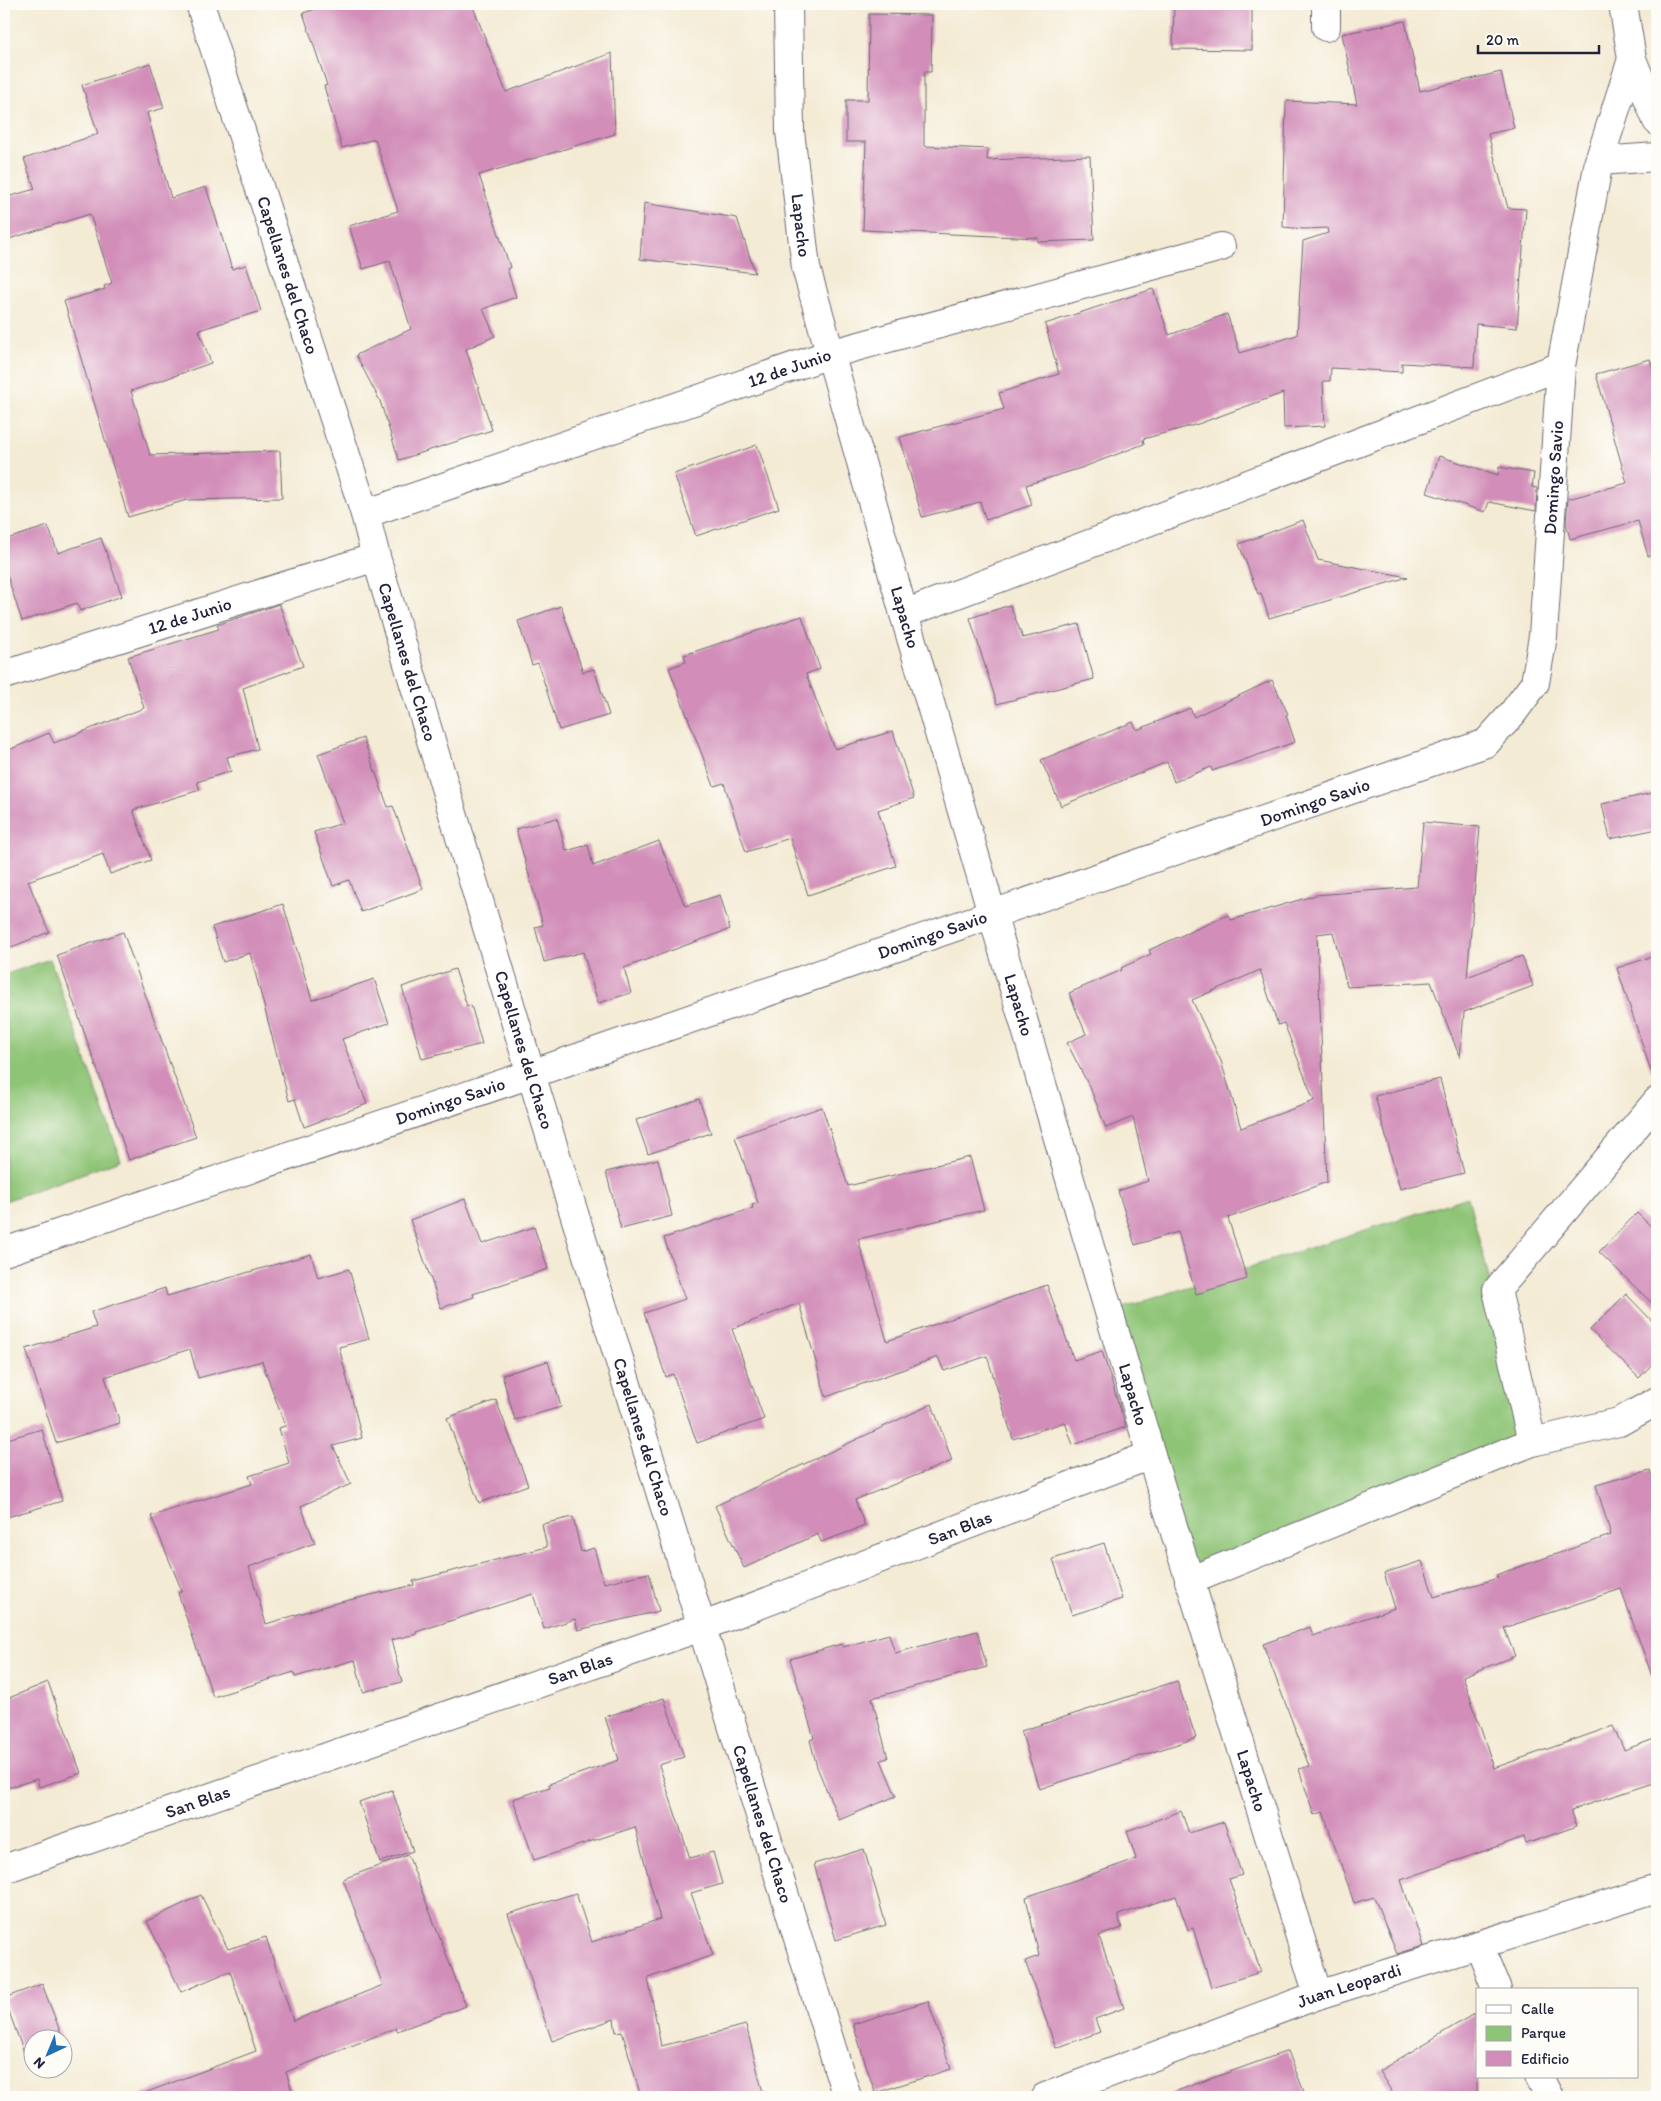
<svg xmlns="http://www.w3.org/2000/svg" width="1661" height="2101" viewBox="0 0 1661 2101" font-family="Itim,sans-serif">
<rect width="100%" height="100%" fill="#fdfcf7"/>
<filter id="ink" filterUnits="userSpaceOnUse"><feTurbulence type="fractalNoise" baseFrequency=".02" numOctaves="2"/><feDisplacementMap in="SourceGraphic" scale="10" xChannelSelector="R" yChannelSelector="G"/><feConvolveMatrix kernelMatrix="1 2 1 2 8 2 1 2 1" color-interpolation-filters="sRGB"/></filter>
<filter id="wash" filterUnits="userSpaceOnUse"><feTurbulence type="fractalNoise" baseFrequency=".0096" numOctaves="4" result="noise"/><feDisplacementMap in="SourceGraphic" scale="20" xChannelSelector="R" yChannelSelector="G"/><feGaussianBlur stdDeviation="1.12" result="paint"/><feColorMatrix in="noise" values="0 0 0 0 0 0 0 0 0 0 0 0 0 0 0 0 0 1.4 0 .05"/><feComposite in="paint" operator="in"/></filter>
<g filter="url(#wash)">
<rect width="100%" height="100%" fill="#f4ebd5"/>
<!-- green -->
<g fill="#8ec476" stroke="#587358">
<path d="M50,959L121,1160L5,1201L4,975Z"/>
<path d="M1468,1197L1532,1442L1189,1581L1110,1312Z"/>
</g>
<g id="blocks">
<!-- building -->
<g fill="#d28eb9" fill-rule="evenodd">
<path d="M331,4H472L506,92L612,53L615,134L479,175L510,267L507,269L516,297L483,309L495,336L466,349L492,430L399,460L380,401L356,355L411,329L390,261L363,269L349,226L398,211L375,139L342,148L324,86L327,85L303,13Z"/>
<path d="M1174,4H1252V50L1173,49Z"/>
<path d="M869,14L932,15L931,72H924V146L988,149L987,160L1090,156L1094,240L1038,242V238L863,230L866,142H846V100H868Z"/>
<path d="M1405,21L1420,91L1501,72L1514,128L1488,134L1508,208L1526,209L1517,328L1476,324L1474,367L1402,363V372L1331,368L1330,381H1323L1325,426L1284,428L1283,393L1198,424L1143,439L1144,444L1081,468L1026,485L1032,505L986,520L980,502L922,517L900,437L1004,409L999,393L1059,374L1045,324L1153,289L1169,335L1227,314L1240,353L1297,335L1303,241L1328,233L1327,228L1304,229L1283,227L1286,101L1357,104L1342,34Z"/>
<path d="M150,63L164,108L147,113L171,198L206,187L232,269L246,265L261,311L199,330L211,363L131,391L150,455L280,451L282,498L187,500L128,517L64,301L105,289L104,286L112,283L90,214L9,239L4,221V198L35,189L24,159L98,134L82,85Z"/>
<path d="M644,203L737,218L755,273L640,259Z"/>
<path d="M1650,359L1657,384V555L1648,556L1638,521L1570,539L1566,524L1568,499L1627,483L1596,374Z"/>
<path d="M757,445L779,508L696,536L674,474Z"/>
<path d="M1439,456L1498,475L1499,467L1534,473L1532,487L1537,488L1536,511L1489,502L1485,512L1427,493Z"/>
<path d="M1303,520L1318,560L1408,577L1269,618L1261,593L1258,594L1239,544Z"/>
<path d="M48,526L58,553L101,538L122,596L80,611L77,603L22,621L4,566V540Z"/>
<path d="M279,604L303,666L243,688L258,749L227,757L231,771L197,782L200,790L133,810L151,860L110,874L103,854L28,881L49,932L4,950V752L49,733L54,743L144,708L128,657L219,629L217,625Z"/>
<path d="M1010,605L1023,638L1079,624L1094,679L997,704L970,618Z"/>
<path d="M561,606L583,672L594,669L609,715L559,730L538,663L532,665L518,621Z"/>
<path d="M802,616L820,669L806,674L835,749L893,731L914,798L878,810L896,866L808,895L790,838L746,852L724,783L714,786L669,668L686,662L684,655Z"/>
<path d="M1272,680L1288,714L1286,715L1295,742L1212,771L1211,767L1174,782L1167,762L1061,806L1041,760L1133,722L1137,730L1190,708L1194,717Z"/>
<path d="M363,738L388,807L393,806L423,889L361,912L349,880L333,886L314,832L343,823L318,754Z"/>
<path d="M1657,792V829L1610,839L1602,804Z"/>
<path d="M557,818L566,851L588,845L593,866L659,841L685,906L720,895L730,929L624,968L631,993L598,1003L583,952L544,962L535,927L543,925L516,829Z"/>
<path d="M1423,822L1480,827L1467,977L1522,956L1533,986L1464,1012L1460,1058L1431,982L1347,987L1333,932L1317,934L1327,1182L1228,1218L1247,1279L1196,1294L1178,1232L1135,1245L1118,1191L1148,1181L1133,1117L1106,1128L1091,1090L1067,1043L1086,1034L1069,993L1122,970L1121,968L1151,954L1149,950L1228,915L1231,920L1316,895L1417,887ZM1260,970L1278,1025L1284,1023L1314,1101L1241,1128L1221,1061L1192,1000Z"/>
<path d="M283,904L312,1000L374,979L389,1023L342,1039L367,1104L304,1127L295,1099L289,1101L250,953L223,962L212,927Z"/>
<path d="M123,932L196,1137L129,1160L57,955Z"/>
<path d="M1657,955V1070L1651,1071L1617,968Z"/>
<path d="M455,969L467,1006L471,1005L482,1044L422,1059L402,987Z"/>
<path d="M1440,1079L1464,1173L1400,1189L1375,1096Z"/>
<path d="M699,1099L711,1133L648,1154L636,1120Z"/>
<path d="M822,1107L848,1186L970,1157L984,1210L858,1239L887,1341L1047,1285L1074,1360L1102,1351L1126,1427L1073,1445L1065,1422L1013,1439L987,1356L944,1371L938,1357L826,1397L799,1303L732,1329L764,1419L697,1443L673,1374L666,1377L644,1313L685,1299L664,1238L753,1208L752,1205L758,1203L735,1137Z"/>
<path d="M658,1159L672,1216L621,1229L606,1172Z"/>
<path d="M465,1199L482,1244L534,1227L548,1269L473,1294L474,1297L441,1308L410,1220Z"/>
<path d="M1637,1213L1657,1232V1308L1599,1252Z"/>
<path d="M311,1254L318,1278L349,1269L369,1339L339,1347L362,1438L333,1446L351,1484L301,1506L315,1543L249,1567L266,1624L332,1604L414,1585L413,1581L547,1547L542,1524L573,1517L581,1552L594,1548L604,1583L649,1573L659,1611L578,1630L575,1619L544,1629L533,1594L416,1632L417,1634L391,1640L402,1682L363,1692L355,1660L295,1677L294,1672L213,1697L178,1593L182,1591L151,1516L252,1484L249,1476L289,1463L279,1428L285,1426L262,1361L198,1378L190,1349L105,1377L120,1423L56,1443L26,1349L96,1327L91,1312L165,1288L167,1296Z"/>
<path d="M1626,1294L1657,1326V1359L1639,1378L1590,1330Z"/>
<path d="M548,1361L561,1407L515,1420L502,1375Z"/>
<path d="M496,1400L528,1485L479,1503L447,1418Z"/>
<path d="M932,1404L952,1461L855,1500L865,1526L821,1542L818,1534L744,1568L715,1506Z"/>
<path d="M42,1429L62,1501L4,1518V1440Z"/>
<path d="M1650,1470L1657,1493V1678L1653,1679L1621,1589L1504,1628L1515,1656L1463,1676L1494,1768L1613,1726L1624,1750L1657,1738V1782L1571,1810L1577,1826L1526,1844L1524,1837L1401,1880L1423,1946L1397,1954L1374,1897L1354,1903L1323,1812L1314,1815L1299,1769L1309,1766L1263,1644L1310,1627L1313,1636L1395,1608L1384,1573L1422,1561L1434,1597L1498,1578L1496,1575L1611,1535L1596,1485Z"/>
<path d="M1104,1543L1122,1599L1072,1615L1053,1559Z"/>
<path d="M977,1631L987,1667L872,1698L888,1758L881,1760L896,1796L839,1820L817,1767L810,1740L814,1738L790,1659L841,1644L843,1647L889,1634L895,1653Z"/>
<path d="M1177,1681L1196,1738L1039,1789L1021,1731Z"/>
<path d="M48,1682L81,1773L39,1787L37,1779L4,1789V1700Z"/>
<path d="M664,1698L684,1757L659,1765L690,1858L713,1852L722,1884L691,1893L713,1955L648,1978L661,2046L746,2025L764,2097H641L622,2031L616,2032L614,2019L552,2041L508,1914L576,1893L592,1942L660,1919L635,1827L534,1860L513,1799L550,1787L549,1784L619,1760L605,1717Z"/>
<path d="M392,1790L413,1851L380,1862L359,1802Z"/>
<path d="M1181,1811L1189,1833L1224,1822L1242,1875L1229,1879L1261,1972L1211,1987L1193,1928L1188,1930L1176,1896L1118,1915L1122,1928L1099,1936L1124,2008L1095,2019L1100,2032L1056,2048L1025,1961L1039,1956L1026,1897L1136,1859L1127,1831Z"/>
<path d="M864,1849L886,1925L836,1940L814,1864Z"/>
<path d="M408,1855L466,2006L397,2031L396,2028L286,2072L294,2097H143L142,2094L256,2051L230,1971L181,1992L147,1921L201,1895L228,1949L266,1937L293,2021L383,1985L343,1879Z"/>
<path d="M42,1984L65,2044L62,2045V2038H32V2058L27,2061L4,1998Z"/>
<path d="M928,2001L951,2069L875,2093L853,2024Z"/>
<path d="M1477,2012V2097H1395L1379,2071Z"/>
<path d="M1288,2051L1306,2097H1172L1171,2093Z"/>
</g>
</g>
</g>
<g filter="url(#ink)">
<use href="#blocks" fill-opacity="0" stroke="#6c6871" stroke-width="1"/>
<g fill="none" stroke-linecap="round" stroke-linejoin="round">
<!-- street casing -->
<g stroke="#6c6871" stroke-width="30">
<g id="street">
<path id="s1" d="M200,4L365,514L376,557L531,1074L847,2097"/>
<path d="M1623,4L1632,59L1657,121"/>
<path d="M1326,27V4"/>
<path d="M1599,161L1657,157"/>
<path id="s2" d="M365,514L830,354L1221,247"/>
<path d="M904,614L1561,366"/>
<path id="s3" d="M4,675L376,557"/>
<path id="s4" d="M4,1252L531,1074L1486,743L1512,714L1535,683L1543,636L1561,366L1599,161L1632,59"/>
<path d="M1532,1442L1497,1290L1657,1101"/>
<path d="M1189,1581L1532,1442L1619,1422L1657,1401"/>
<path id="s5" d="M4,1869L701,1627L1151,1455"/>
<path d="M1479,1946L1497,1990"/>
<path d="M1539,2077L1549,2097"/>
</g>
</g>
<!-- secondary casing -->
<g stroke="#6c6871" stroke-width="30">
<g id="secondary">
<path id="s6" d="M788,4L790,131L806,268L904,614L1151,1455L1318,1995"/>
<path id="s7" d="M1045,2097L1318,1995L1657,1889"/>
</g>
</g>
<!-- street -->
<use href="#street" stroke="#fff" stroke-width="28"/>
<!-- secondary -->
<use href="#secondary" stroke="#fff" stroke-width="28"/>
</g>
</g>
<g text-anchor="middle" stroke-width="4" stroke-linejoin="round" paint-order="stroke">
<!-- street labels -->
<g font-size="18" fill="#22223b" stroke="#fdfcf7">
<text dy="6" stroke="none"><textPath href="#s6" startOffset="222">Lapacho</textPath></text>
<text dy="6" stroke="none"><textPath href="#s1" startOffset="285">Capellanes del Chaco</textPath></text>
<text dy="6" stroke="none"><textPath href="#s2" startOffset="449">12 de Junio</textPath></text>
<text dy="6" stroke="none"><textPath href="#s4" startOffset="1851">Domingo Savio</textPath></text>
<text dy="6" stroke="none"><textPath href="#s3" startOffset="195">12 de Junio</textPath></text>
<text dy="6" stroke="none"><textPath href="#s6" startOffset="628">Lapacho</textPath></text>
<text dy="6" stroke="none"><textPath href="#s1" startOffset="690">Capellanes del Chaco</textPath></text>
<text dy="6" stroke="none"><textPath href="#s4" startOffset="1386">Domingo Savio</textPath></text>
<text dy="6" stroke="none"><textPath href="#s4" startOffset="981">Domingo Savio</textPath></text>
<text dy="6" stroke="none"><textPath href="#s6" startOffset="1032">Lapacho</textPath></text>
<text dy="6" stroke="none"><textPath href="#s1" startOffset="1095">Capellanes del Chaco</textPath></text>
<text dy="6" stroke="none"><textPath href="#s4" startOffset="471">Domingo Savio</textPath></text>
<text dy="6" stroke="none"><textPath href="#s6" startOffset="1438">Lapacho</textPath></text>
<text dy="6" stroke="none"><textPath href="#s1" startOffset="1500">Capellanes del Chaco</textPath></text>
<text dy="6" stroke="none"><textPath href="#s5" startOffset="1015">San Blas</textPath></text>
<text dy="6" stroke="none"><textPath href="#s5" startOffset="610">San Blas</textPath></text>
<text dy="6" stroke="none"><textPath href="#s6" startOffset="1842">Lapacho</textPath></text>
<text dy="6" stroke="none"><textPath href="#s5" startOffset="205">San Blas</textPath></text>
<text dy="6" stroke="none"><textPath href="#s1" startOffset="1905">Capellanes del Chaco</textPath></text>
<text dy="6" stroke="none"><textPath href="#s7" startOffset="324">Juan Leopardi</textPath></text>
</g>
</g>
<!-- margin -->
<rect width="1661" height="2101" fill="none" stroke="#fdfcf7" stroke-width="20"/>
<!-- legend -->
<rect x="1476" y="1988" width="162" height="90" fill="#fdfcf7" stroke="#a5a5ac"/>
<rect x="1486" y="2005" width="25" height="8" fill="#ffffff" stroke="#a5a5ac"/>
<text x="1521" y="2014" font-size="15" fill="#22223b">Calle</text>
<rect x="1486" y="2026" width="25" height="15" fill="#8ec476" stroke="#a5a5ac"/>
<text x="1521" y="2038" font-size="15" fill="#22223b">Parque</text>
<rect x="1486" y="2051" width="25" height="15" fill="#d28eb9" stroke="#a5a5ac"/>
<text x="1521" y="2064" font-size="15" fill="#22223b">Edificio</text>
<!-- north arrow -->
<g transform="translate(48 2054) rotate(224)"><circle r="24" fill="#fdfcf7" stroke="#a5a5ac"/>
<path d="M0-4L9 19L0 12L-9 19Z" fill="#1f6fb2"/>
<text y="-8" font-size="14" font-weight="bold" text-anchor="middle" fill="#22223b">N</text>
</g>
<!-- scale -->
<path d="M1478 45v8h121v-8" fill="none" stroke="#22223b" stroke-width="2.5"/>
<text x="1486" y="45" font-size="15" fill="#22223b" stroke="#fdfcf7" stroke-width="4" paint-order="stroke">20 m</text>
</svg>
